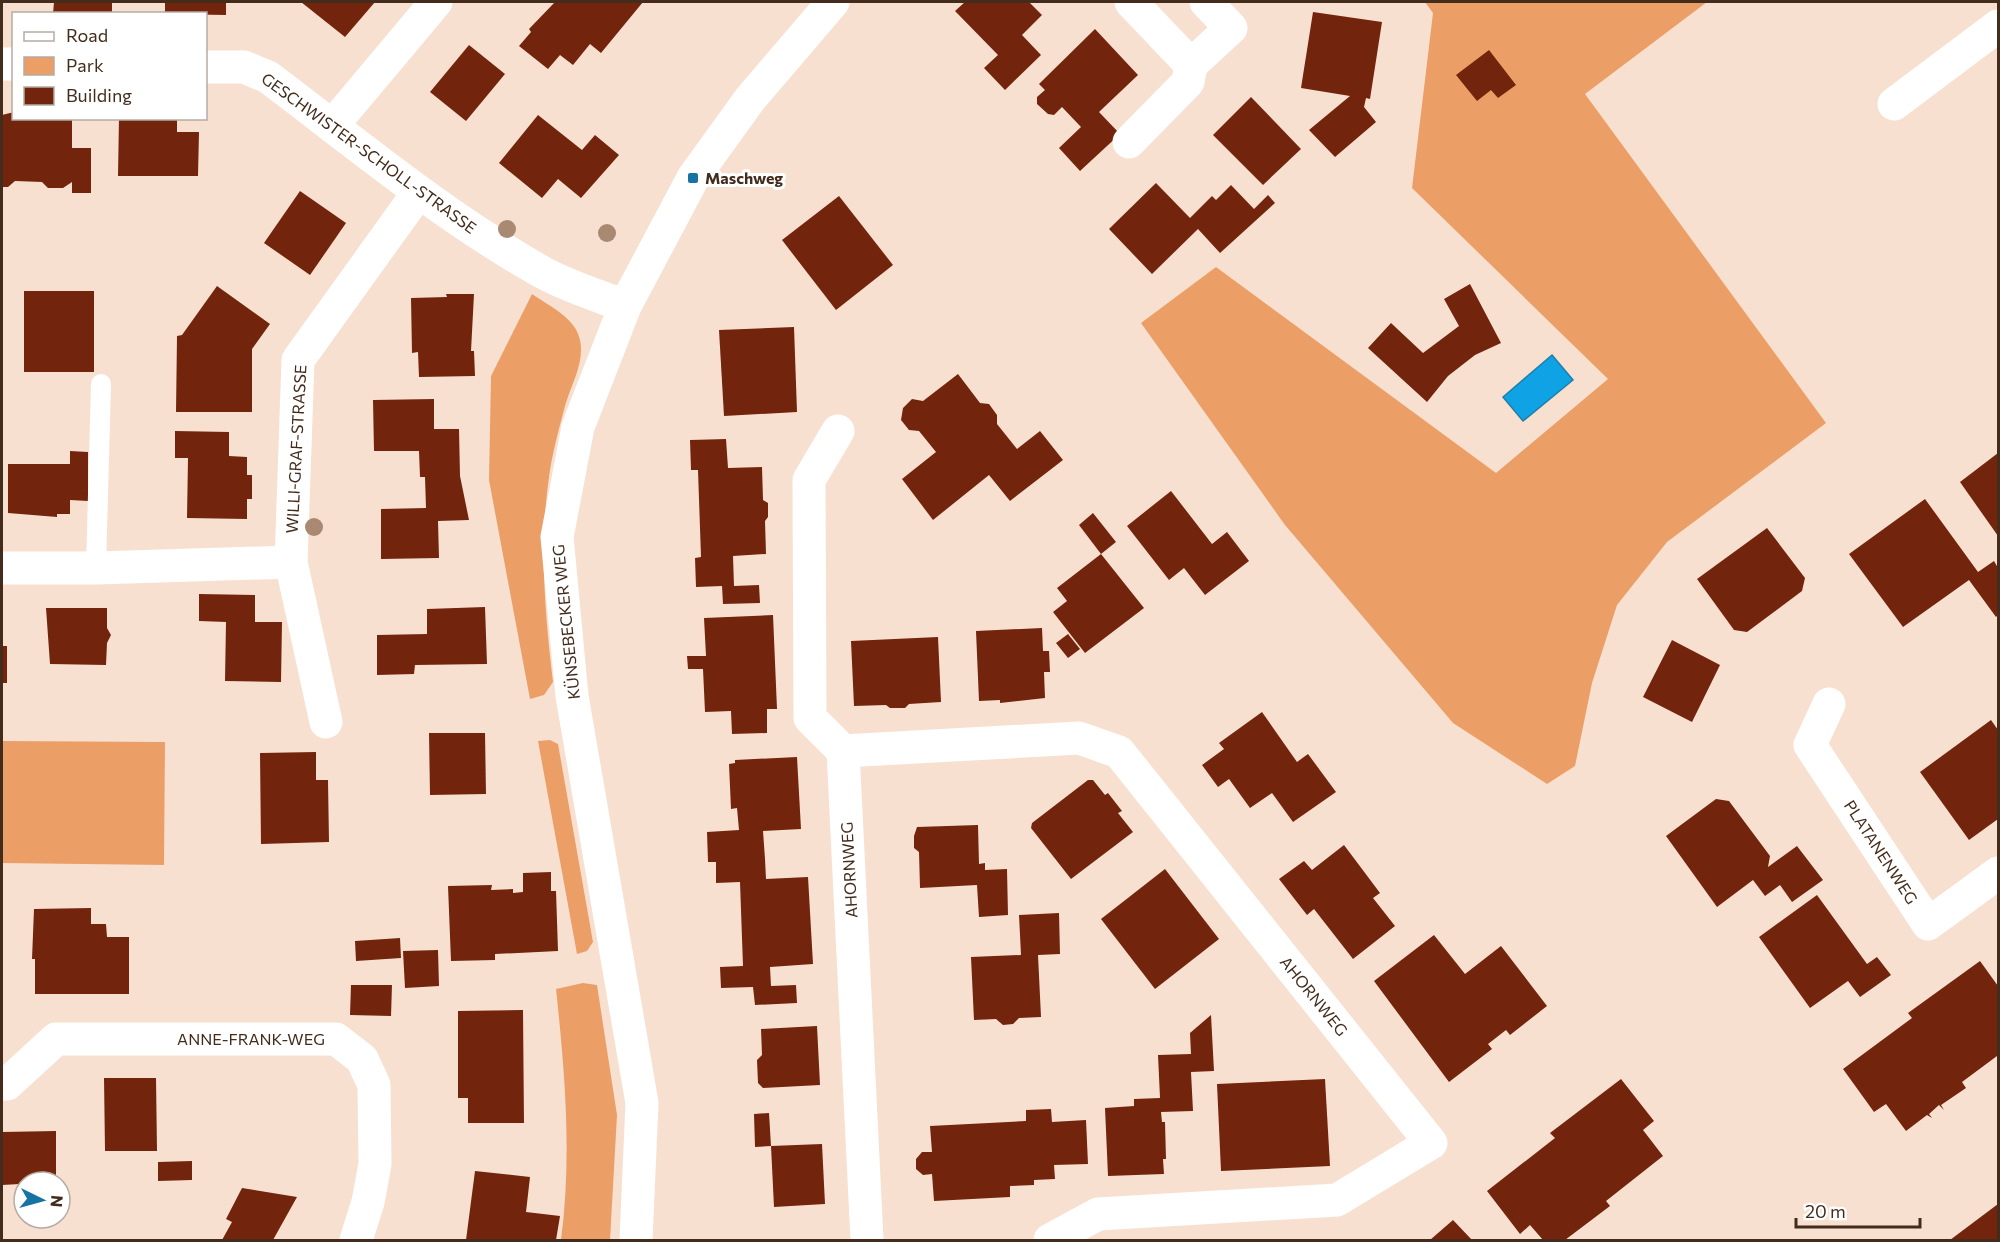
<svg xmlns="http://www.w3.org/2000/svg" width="2000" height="1242" viewBox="0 0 2000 1242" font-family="Commissioner,sans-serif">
<rect width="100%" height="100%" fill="#f8e0d0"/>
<!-- green -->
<g fill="#eb9f67">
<path d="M1425,2H1707L1585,94L1826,423L1667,542L1617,605L1592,683L1575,766L1547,784L1453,723L1285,525L1141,323L1216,267L1496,473L1608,379L1412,188L1433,13Z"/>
<path d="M532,294C549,306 576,318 580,340C585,362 571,385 565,406C559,429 552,454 549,477C539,547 545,614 553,682L544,695L530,699L489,480L491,376Z"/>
<path d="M550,740L558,744L593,942L587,951L577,954L538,741Z"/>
<path d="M2,741L165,742L164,865L2,863Z"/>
<path d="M583,983L597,985L617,1115L610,1240H561C572,1156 565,1073 556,989Z"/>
</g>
<!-- water -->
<path fill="#0fa3e5" stroke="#1f7fa9" stroke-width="1.5" d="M1552,355L1573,380L1523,421L1503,397Z"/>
<!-- building -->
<g fill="#73240c">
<path d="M54,2H112V14H53Z"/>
<path d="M165,2H226V15L165,14Z"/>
<path d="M301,2H375L345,37Z"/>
<path d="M555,2H643L601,53L590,44L573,65L560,55L548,69L519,46L531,32L529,29Z"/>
<path d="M965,2H1029L1042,15L1022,35L1041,55L1005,90L984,68L998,55L955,11Z"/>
<path d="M1313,12L1382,22L1370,99L1366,98L1364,107L1376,122L1335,157L1309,130L1350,96L1301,88Z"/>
<path d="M1095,29L1138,75L1099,112L1120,134L1080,171L1059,148L1081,127L1062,107L1054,115L1048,114L1037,104V97L1045,90L1039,84Z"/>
<path d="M469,45L505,74L466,121L430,92Z"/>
<path d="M1489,50L1516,85L1498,98L1491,90L1477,101L1456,75Z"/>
<path d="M1251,97L1301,149L1263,185L1213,135Z"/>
<path d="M14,112V118H72V148H91V193H72V182L63,188H48L42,182L15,181L8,187H2V115Z"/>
<path d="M538,115L582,150L595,135L619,155L581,198L558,179L542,198L499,163Z"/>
<path d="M119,118H177V132H199L198,176H118Z"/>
<path d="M1156,183L1190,218L1212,196L1216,200L1231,185L1254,209L1268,195L1275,203L1220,253L1198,229L1152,274L1109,229Z"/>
<path d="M300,191L346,223L310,275L264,243Z"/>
<path d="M839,196L893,265L836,310L782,240Z"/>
<path d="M1470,284L1501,343L1475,355L1448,376L1427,402L1368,348L1391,323L1423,353L1459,326L1444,299Z"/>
<path d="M217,286L270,324L252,349V412H176L177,336L182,335Z"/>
<rect x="24" y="291" width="70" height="81"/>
<path d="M446,294H474L471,351H474L475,376L419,377L418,352L412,353L411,298L447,297Z"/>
<path d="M794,327L797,412L724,416L719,330Z"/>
<path d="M958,374L980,403L989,404L997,415V424L1017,449L1040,431L1063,460L1010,501L989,475L933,520L902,479L936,452L919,431L909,430L901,420L903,408L912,399L923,401Z"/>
<path d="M434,399V429H459L460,476L469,520L438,521L439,558L381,559V509L426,508L425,477H420L419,451H374L373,400Z"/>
<path d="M175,431L229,432V456L247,457V475H252V499H247V519L187,518L188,458H175Z"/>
<path d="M726,439L728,468L762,467L763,500L768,503V517L765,521L766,554L733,556L734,586L759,585L760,603L723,604L722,586L696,587L695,558L701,557L698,470H691L690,440Z"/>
<path d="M70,451L88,452V501L70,500V514H57V517L8,513V464H70Z"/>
<path d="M1998,453V536L1960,482Z"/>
<path d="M1171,491L1212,544L1227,532L1249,561L1205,595L1184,568L1169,580L1127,526Z"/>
<path d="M1925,499L1978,572L1994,561L1998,568V615L1996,617L1969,580L1903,627L1849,554Z"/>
<path d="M1093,513L1116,542L1101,554L1079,525Z"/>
<path d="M1767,528L1805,578L1802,591L1747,632L1734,630L1697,579Z"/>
<path d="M1101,554L1144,608L1085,653L1053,612L1067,601L1057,588Z"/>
<path d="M199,594L255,595V622H282L281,682L225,681L226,622L199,621Z"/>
<path d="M485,607L487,664L415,665L414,674L377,675V635L427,634V609Z"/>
<path d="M46,608H107V628L111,635L107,643L106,665L50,664Z"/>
<path d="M773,615L777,709H767V733L732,734L731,711L705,712L703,669H688L687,656H706L704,618Z"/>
<path d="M1042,628L1043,651H1049L1050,672H1044L1045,698L1000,703V700L979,701L976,631Z"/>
<path d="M1068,634L1080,649L1068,658L1056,643Z"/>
<path d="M938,637L941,702L909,704L905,708H890L886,705L854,706L851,641Z"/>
<path d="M1672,640L1720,665L1692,722L1643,697Z"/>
<rect x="2" y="646" width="5" height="37"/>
<path d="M1262,712L1297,762L1308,754L1336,792L1293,822L1272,793L1250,808L1229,779L1218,787L1202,765L1224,749L1219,743Z"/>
<path d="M1991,720L1998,730V819L1969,840L1920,772Z"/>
<path d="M429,733H485L486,794L430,795Z"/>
<path d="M316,752V780H328L329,842L261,844L260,753Z"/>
<path d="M797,757L801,829L763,831L765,859L766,879L808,877L813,964L770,967L771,986L796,985L797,1003L755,1005L753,987L721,988L720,967L743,966L740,882L716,883V862H708L707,832L739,830L737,808L731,809L729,764L735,763V760Z"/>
<path d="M1088,780H1093L1105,795L1108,793L1122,811L1118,813L1133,832L1071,879L1031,828L1032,823Z"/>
<path d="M1716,799L1729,801L1770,856L1768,867L1797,846L1823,880L1792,902L1780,885L1765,896L1753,880L1717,907L1666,836Z"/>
<path d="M978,825L979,864L985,863V870L1007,869L1008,915L979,917L977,885L920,888L919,852L914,848V836L917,827Z"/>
<path d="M1344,845L1380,893L1373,898L1395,926L1353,959L1314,909L1307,915L1279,879L1304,861L1312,870Z"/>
<path d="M1165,869L1219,939L1155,989L1101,919Z"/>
<path d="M551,872V891H556L558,951L495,954V960L451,961L448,886L492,885L491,890L513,889V893L523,892V873Z"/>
<path d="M1817,895L1867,964L1877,957L1891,975L1860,997L1848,981L1810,1008L1759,937Z"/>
<path d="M91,908V924H106L107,937H129V994H35V959H32L34,909Z"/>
<path d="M1059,913L1060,954L1038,955L1041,1017L1019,1018L1013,1024L1003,1025L996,1019L974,1020L971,957L1021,955L1019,915Z"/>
<path d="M1434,935L1465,974L1501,946L1547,1006L1510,1035L1506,1030L1488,1044L1492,1049L1449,1082L1374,981Z"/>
<path d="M400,938L401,958L356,961L355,941Z"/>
<path d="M438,950L439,986L405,988L403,951Z"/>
<path d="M1980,961L1998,986V1058L1997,1056L1962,1082L1966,1088L1941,1105L1944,1110L1939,1105L1929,1114L1932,1118L1927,1115L1906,1131L1886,1104L1874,1112L1843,1069L1912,1018L1908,1013Z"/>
<path d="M351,985H392L391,1016L350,1015Z"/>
<path d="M523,1010L524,1123H468V1098H458V1011Z"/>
<path d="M1211,1015L1214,1071L1191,1072L1193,1111L1161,1112L1162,1122H1165L1166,1159H1163L1164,1174L1108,1176L1105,1108L1134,1106V1099L1160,1098L1158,1055L1191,1054L1190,1033Z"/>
<path d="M817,1026L820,1085L763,1088L758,1083L757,1060L762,1055L761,1029Z"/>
<path d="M104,1078H156L157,1151H105Z"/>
<path d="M1325,1079L1330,1166L1221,1171L1217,1084Z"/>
<path d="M1621,1079L1654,1121L1643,1130L1663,1156L1606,1201L1610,1206L1565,1240H1543L1530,1225L1520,1234L1487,1191L1555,1138L1550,1133Z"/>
<path d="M1051,1109L1052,1122L1086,1120L1088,1164L1054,1165L1055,1179L1034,1180V1185L1010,1186V1197L934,1201L932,1174L923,1175L916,1169V1159L922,1152H932L930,1126L1026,1121V1110Z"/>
<path d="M769,1113L771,1146L755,1147L754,1114Z"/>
<path d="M56,1131V1182L2,1185V1132Z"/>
<path d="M822,1144L825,1204L774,1207L771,1146Z"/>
<path d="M192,1161V1180L158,1181V1162Z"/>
<path d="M475,1171L530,1177L526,1212L560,1216L556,1240H466Z"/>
<path d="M242,1188L297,1197L273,1240H222L232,1222L226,1219Z"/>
<path d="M1998,1204V1240H1950Z"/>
<path d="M1453,1220L1472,1240H1430Z"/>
</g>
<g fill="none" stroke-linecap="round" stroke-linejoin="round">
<!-- lane -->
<path stroke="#fff" stroke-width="20" d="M96,568L101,384"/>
<!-- street -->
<g stroke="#fff" stroke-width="33">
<path d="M1131,2L1191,65L1231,28L1206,2"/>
<path d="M2,64H14"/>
<path d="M206,67H244L268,77C357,144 443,216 540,271C566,286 597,295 625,306"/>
<path d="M1894,104L1998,26"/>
<path d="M332,126L436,2"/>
<path d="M1129,142L1188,82L1191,65"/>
<path d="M838,431L809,480L810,718L843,751"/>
<path d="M2,568H96L291,562"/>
<path d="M1829,704L1810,745L1928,924L1998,873"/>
<path d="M326,722L291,562L298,360L418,193"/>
<path d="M2,1084H7L56,1039H336L362,1059L374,1085L375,1164L368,1202L356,1240"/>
<path d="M867,1240L843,751L1079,738L1119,752L1431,1143L1337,1200L1098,1214L1050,1240"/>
</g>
<!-- secondary -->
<path stroke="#fff" stroke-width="33" d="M636,1240L642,1103L572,696L557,537L578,427L625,306L693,178L750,99L833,2"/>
</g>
<!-- trees -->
<g fill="#a98971">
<circle cx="507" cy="229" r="9"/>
<circle cx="607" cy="233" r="9"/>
<circle cx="314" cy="527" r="9"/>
</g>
<!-- markers -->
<rect fill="#1774a2" stroke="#fff" stroke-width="2" x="687" y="172" width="12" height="12" rx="3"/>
<g text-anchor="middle" stroke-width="6" stroke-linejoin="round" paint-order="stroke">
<!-- street labels -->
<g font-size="16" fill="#432c1c" stroke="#fff">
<text transform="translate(369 153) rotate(36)" y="6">GESCHWISTER-SCHOLL-STRASSE</text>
<text transform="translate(296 449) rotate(-87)" y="6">WILLI-GRAF-STRASSE</text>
<text transform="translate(566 622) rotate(-96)" y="6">KÜNSEBECKER WEG</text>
<text transform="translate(1881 852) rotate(57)" y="6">PLATANENWEG</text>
<text transform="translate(849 870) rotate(-93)" y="6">AHORNWEG</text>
<text transform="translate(1314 996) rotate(51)" y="6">AHORNWEG</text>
<text x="251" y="1045">ANNE-FRANK-WEG</text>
</g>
<!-- poi labels -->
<g font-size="16" font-weight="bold" fill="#432c1c" stroke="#fff" text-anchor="start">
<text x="705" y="184">Maschweg</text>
</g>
</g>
<!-- border -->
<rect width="2000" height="1242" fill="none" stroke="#432c1c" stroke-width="6"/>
<!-- legend -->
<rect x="12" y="12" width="195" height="108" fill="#ffffff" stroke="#b4aba4" stroke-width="1.5"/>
<rect x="24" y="32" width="30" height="9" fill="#ffffff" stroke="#b4aba4" stroke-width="1.5"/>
<text x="66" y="42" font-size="18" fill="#432c1c">Road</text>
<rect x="24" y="57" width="30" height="18" fill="#eb9f67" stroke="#b4aba4" stroke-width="1.5"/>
<text x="66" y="72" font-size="18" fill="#432c1c">Park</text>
<rect x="24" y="87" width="30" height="18" fill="#73240c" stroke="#b4aba4" stroke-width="1.5"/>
<text x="66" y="102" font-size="18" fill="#432c1c">Building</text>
<!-- north arrow -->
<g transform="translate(42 1200) rotate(95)"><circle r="28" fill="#ffffff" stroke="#b4aba4" stroke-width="1.5"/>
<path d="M0-4.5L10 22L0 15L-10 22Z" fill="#1774a2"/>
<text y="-9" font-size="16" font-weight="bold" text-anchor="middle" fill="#432c1c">N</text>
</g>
<!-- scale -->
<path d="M1796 1218v9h124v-9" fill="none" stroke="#432c1c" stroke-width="3"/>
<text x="1805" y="1218" font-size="18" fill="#432c1c" stroke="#ffffff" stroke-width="4.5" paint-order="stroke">20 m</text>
</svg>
